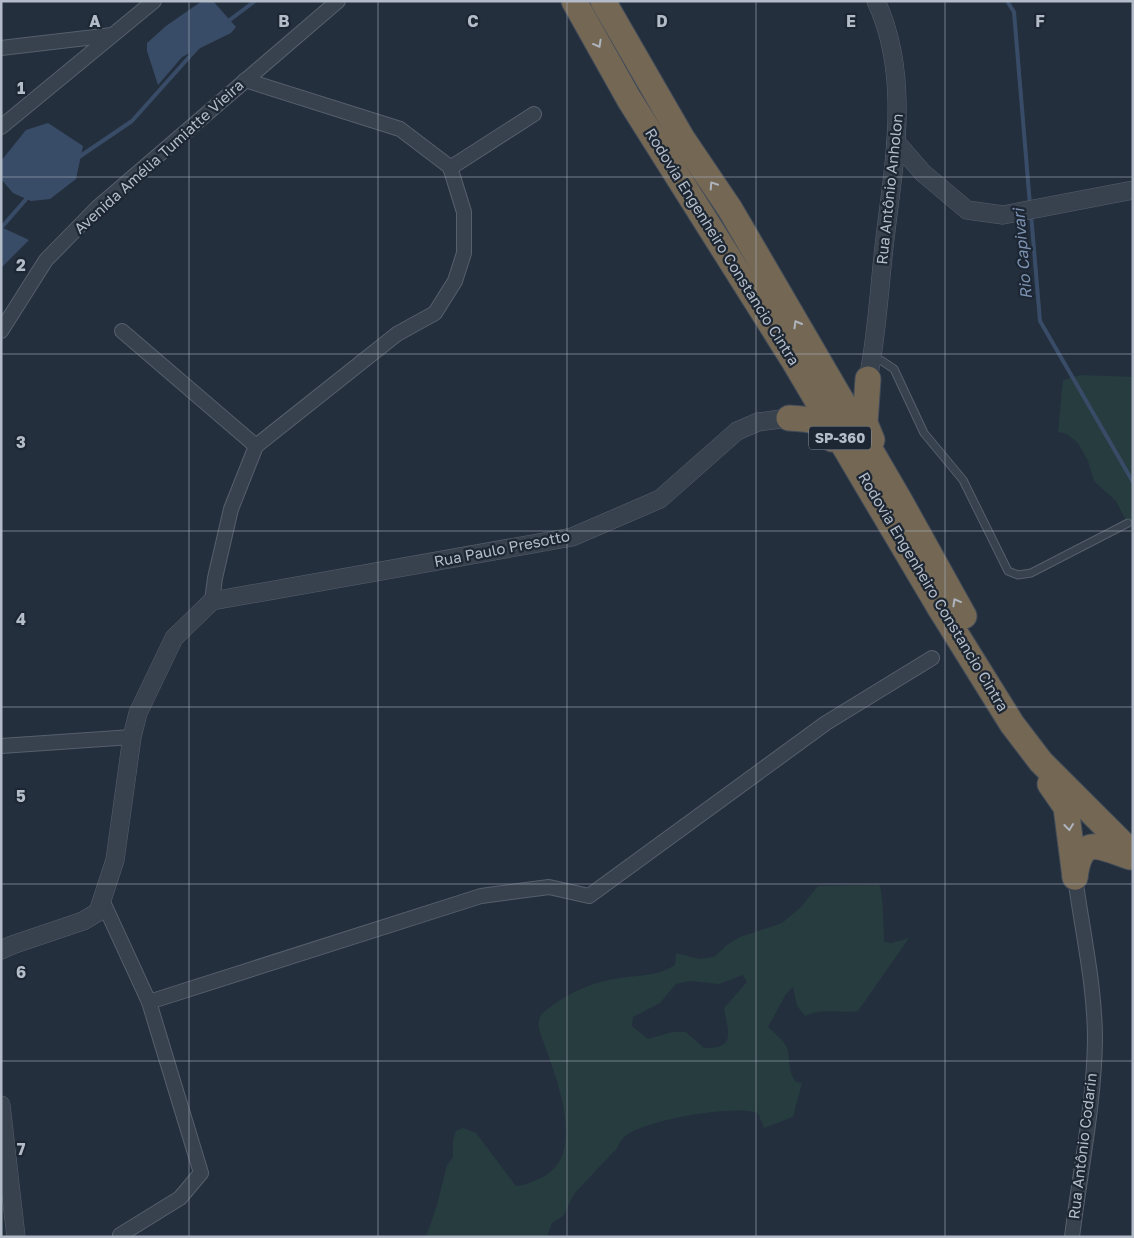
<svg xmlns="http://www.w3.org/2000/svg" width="1134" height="1238" viewBox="0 0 1134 1238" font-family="'Golos Text',sans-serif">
<rect width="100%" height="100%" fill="#242f3e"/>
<!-- green -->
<g fill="#263c3f" fill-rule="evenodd">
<path d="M1081,375L1133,377V534L1116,501L1094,481L1088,461L1078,443L1067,434L1058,432L1063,380Z"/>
<path d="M879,885C883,890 884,933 884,942L891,943L909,938L858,1011C838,1014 824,1007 805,1016L797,1006L793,987L786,994L768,1027C774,1033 783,1039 787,1048C791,1059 787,1071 796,1082L802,1083L793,1117L764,1128L758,1113C736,1104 642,1120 624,1137C621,1140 619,1144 618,1147L574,1194L563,1216L552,1223L547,1237H426L437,1205L447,1165L453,1157V1139L456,1131L463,1128L476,1133L516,1186C525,1186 533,1181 541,1178C592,1154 551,1066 539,1029C537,1016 543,1012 553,1005C572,991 596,981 620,978C640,975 659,976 675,965L676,953L699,959L714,957L728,944L740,937L782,923L800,908L818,886ZM743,975L747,982L724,1008C728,1032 737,1049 704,1048L686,1032H672L648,1039L632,1026L633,1017L660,1003L676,984L690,981L719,984Z"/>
</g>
<!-- water -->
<g fill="#394c67">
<path d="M202,1H213L236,27L231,33L182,57L158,85L147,51V43L166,26Z"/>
<path d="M48,123L83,146L76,179L50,199L31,201L13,193L1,179V161L26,130Z"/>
<path d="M1,227L29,240L1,268Z"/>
</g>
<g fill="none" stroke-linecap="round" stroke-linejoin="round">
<!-- stream -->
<g stroke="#394c67" stroke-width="4">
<path d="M1007,1L1014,12L1030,205"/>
<path d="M227,22L255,1"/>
<path d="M76,159L132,121L199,46"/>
<path d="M1031,214L1040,321L1133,482"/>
<path d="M1,228L28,197"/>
</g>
<!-- service casing -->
<g stroke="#565f6c" stroke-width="9">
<path id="service" d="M872,359L882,361L894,369L924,433L963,480L1008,571L1018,575L1031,573L1128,523"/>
</g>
<!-- minor casing -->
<g stroke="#565f6c" stroke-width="16">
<g id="minor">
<path d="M1,48L112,35"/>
<path d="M1,127L154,1"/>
<path d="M450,168L534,114"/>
<path d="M1,331L46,260L98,207L338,1"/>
<path d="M122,331L256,446"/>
<path d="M212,601L215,578L231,509L256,446L397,334L435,313L455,281L464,253V212L450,167L400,129L245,80"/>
<path d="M1,746L132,737"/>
<path d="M103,902L149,1002L201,1173L180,1198L120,1235"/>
<path d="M149,1002L481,896L549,887L589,896L826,723L932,658"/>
<path d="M1072,1237C1080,1171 1094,1106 1095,1040C1095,985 1082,930 1075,877"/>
</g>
</g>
<!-- tertiary casing -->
<g stroke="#565f6c" stroke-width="19">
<g id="tertiary">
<path d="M896,142L923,173L967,210L1003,215L1133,190"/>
<path d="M868,379C877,336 879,291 884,247C893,167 912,78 876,1"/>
<path d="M1,950L12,945L83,921L98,912L115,860L132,737L138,713L174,638L212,601L572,537L660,499L737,431L758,422L789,418"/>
<path d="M1,1105L16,1237"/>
</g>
</g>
<!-- motorway casing -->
<g stroke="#434c59" stroke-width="27">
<g id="motorway">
<path d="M574,1L629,99L792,358L938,605L1012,724L1041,762L1133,854"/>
<path d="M603,1L682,138L730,209L899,499L964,616"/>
<path d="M868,379L865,423L872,440"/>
<path d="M789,418C812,420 821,418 832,439"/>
<path d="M1050,784L1066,807L1075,877"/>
<path d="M1075,877C1081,834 1098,846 1130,857"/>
</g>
</g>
<!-- service -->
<use href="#service" stroke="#38414e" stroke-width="7"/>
<!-- minor -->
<use href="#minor" stroke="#38414e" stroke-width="14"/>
<!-- tertiary -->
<use href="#tertiary" stroke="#38414e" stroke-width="18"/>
<!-- motorway -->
<use href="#motorway" stroke="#746855" stroke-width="25"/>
</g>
<!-- one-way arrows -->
<defs><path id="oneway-chevron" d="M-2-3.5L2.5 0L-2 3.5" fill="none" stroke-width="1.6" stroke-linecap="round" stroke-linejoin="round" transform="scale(1.25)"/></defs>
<g stroke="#aeb4bd">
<use href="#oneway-chevron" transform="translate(598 44) rotate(61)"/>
<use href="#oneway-chevron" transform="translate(713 185) rotate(-123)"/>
<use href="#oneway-chevron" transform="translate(797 324) rotate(-120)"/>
<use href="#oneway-chevron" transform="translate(956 602) rotate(-119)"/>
<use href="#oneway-chevron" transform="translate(1069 827) rotate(83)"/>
</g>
<!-- grid -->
<path fill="none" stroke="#b4bcc9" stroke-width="1" stroke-opacity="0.55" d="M189,1V1237M378,1V1237M567,1V1237M756,1V1237M945,1V1237M1,177H1133M1,354H1133M1,531H1133M1,707H1133M1,884H1133M1,1061H1133"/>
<g text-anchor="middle" stroke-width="4.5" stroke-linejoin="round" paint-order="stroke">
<!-- shield labels -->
<rect fill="#1d2633" stroke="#878f9c" stroke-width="1" x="809" y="426.5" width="62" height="23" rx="4"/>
<g font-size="14" font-weight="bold" fill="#b4bcc9">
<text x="840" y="443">SP-360</text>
</g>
<!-- street labels -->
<g font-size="15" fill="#b4bcc9" stroke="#1d2633">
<text transform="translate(159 157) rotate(-42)" y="5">Avenida Amélia Tumiatte Vieira</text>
<text transform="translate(890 189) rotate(-84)" y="5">Rua Antônio Anholon</text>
<text transform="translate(722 247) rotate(58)" y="5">Rodovia Engenheiro Constancio Cintra</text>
<text transform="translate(502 549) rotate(-11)" y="5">Rua Paulo Presotto</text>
<text transform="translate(933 592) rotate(59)" y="5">Rodovia Engenheiro Constancio Cintra</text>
<text transform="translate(1083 1146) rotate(-83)" y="5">Rua Antônio Codarin</text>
</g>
<!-- water labels -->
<g font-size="16" font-style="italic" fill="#7c92b1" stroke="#1d2633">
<text transform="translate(1022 254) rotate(-95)" y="6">Rio Capivari</text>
</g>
</g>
<g font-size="16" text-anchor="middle" font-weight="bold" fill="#b4bcc9" stroke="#1d2633" stroke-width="4.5" stroke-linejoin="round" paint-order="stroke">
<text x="95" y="27">A</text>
<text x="284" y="27">B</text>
<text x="473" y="27">C</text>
<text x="662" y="27">D</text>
<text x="851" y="27">E</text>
<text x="1040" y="27">F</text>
<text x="21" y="94">1</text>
<text x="21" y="271">2</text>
<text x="21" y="448">3</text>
<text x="21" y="625">4</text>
<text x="21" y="802">5</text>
<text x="21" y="978">6</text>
<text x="21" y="1155">7</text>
</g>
<!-- border -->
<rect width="1134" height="1238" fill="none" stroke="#b4bcc9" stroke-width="5"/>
</svg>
